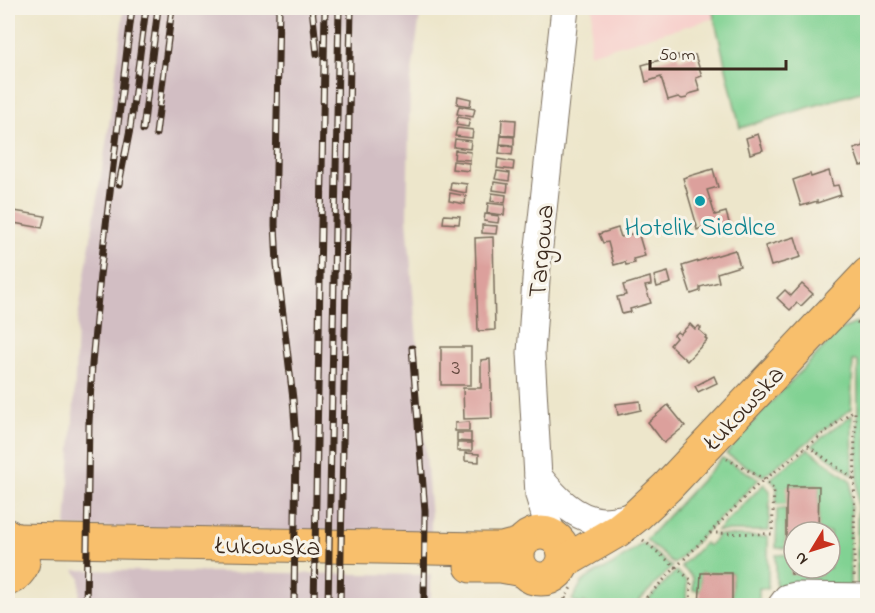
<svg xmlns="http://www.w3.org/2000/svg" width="875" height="613" viewBox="0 0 875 613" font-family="'Indie Flower',sans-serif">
<rect width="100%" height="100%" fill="#f7f3e8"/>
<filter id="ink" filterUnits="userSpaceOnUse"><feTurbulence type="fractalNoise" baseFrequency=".0167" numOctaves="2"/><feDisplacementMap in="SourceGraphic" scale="12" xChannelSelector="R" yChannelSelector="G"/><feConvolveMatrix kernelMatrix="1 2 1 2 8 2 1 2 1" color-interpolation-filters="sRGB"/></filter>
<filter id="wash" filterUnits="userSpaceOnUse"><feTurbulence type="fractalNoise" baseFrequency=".008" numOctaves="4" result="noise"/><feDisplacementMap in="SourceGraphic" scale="24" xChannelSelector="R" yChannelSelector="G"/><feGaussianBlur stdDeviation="1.35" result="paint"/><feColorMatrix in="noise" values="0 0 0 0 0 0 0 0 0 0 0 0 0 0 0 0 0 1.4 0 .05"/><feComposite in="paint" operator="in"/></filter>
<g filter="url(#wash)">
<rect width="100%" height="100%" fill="#ede6cb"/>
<!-- built -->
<path fill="#f7d0cc" d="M593,8H712L715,18L589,54Z"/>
<!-- industrial -->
<g fill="#d2bec3">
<path d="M124,8H421L410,87L407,217L431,517V534L66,527L74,403L77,324L109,126Z"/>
<path d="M74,570L431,575V605H79L80,578Z"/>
</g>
<!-- green -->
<g fill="#81d293" stroke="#5e7e58" stroke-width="1.5">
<path d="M712,8H867V90L740,128Z"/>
<path d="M857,323L862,332L866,331L867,587L857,590L858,361H853L851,409L763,476L726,454L762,412L840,330Z"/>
<path d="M852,415L853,475L812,445Z"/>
<path d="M808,449L851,481L850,590L776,588V555H777L791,554V574L821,575V568H830V532H822L821,531L818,530L819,486H788L787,504H776L777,487L770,479Z"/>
<path d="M722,458L759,479L674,564L646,540Z"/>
<path d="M764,484L770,491L769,531H717Z"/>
<path d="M777,509H786V548H776Z"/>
<path d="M715,535L768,537V589L759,588V605H732V573H701V591L693,590V578L681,566L705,543L708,546L717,537Z"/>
<path d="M643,543L672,567L635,605H588L584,602L581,605L572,600L581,584L586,579L597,572L612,565Z"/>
<path d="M676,571L687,581L686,605L651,604L643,605Z"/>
</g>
<g id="blocks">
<!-- building -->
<g fill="#dca09c">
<path d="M678,55L679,59L695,55L702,76L696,78L700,91L689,94L687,98L682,99L678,97L668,100L661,77L646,82L642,65Z"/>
<path d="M458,96L471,99L470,106L457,104Z"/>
<path d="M459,106L475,109L473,117L457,114Z"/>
<path d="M458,117L470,119L468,127L456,125Z"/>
<path d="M502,119L516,120L515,136L501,135Z"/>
<path d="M457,128L473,130L472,138L455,136Z"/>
<path d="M758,134L763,150L750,154L746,138Z"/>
<path d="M501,136L514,137V145L500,144Z"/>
<path d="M455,139L471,141L470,149L454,147Z"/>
<path d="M868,140V165L860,166L854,149L864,146L863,142Z"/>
<path d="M500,145L513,147L512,155L499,153Z"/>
<path d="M455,150L471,152L470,160L454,159Z"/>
<path d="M498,159L514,162L513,170L497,168Z"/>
<path d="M453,161L469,163V171L452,169Z"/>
<path d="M713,169L718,187L707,190L715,215L726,212L730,226L713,232L711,224L697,230L696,226H697L683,178Z"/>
<path d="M497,171L510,173L509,181L495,179Z"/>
<path d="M829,171L833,186L838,185L841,195L817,203V201L801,206L793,180L810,174L811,177Z"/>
<path d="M451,182L467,184L466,193L450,190Z"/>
<path d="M494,182L508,184L507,192L493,190Z"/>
<path d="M450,193L466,196L465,204L449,201Z"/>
<path d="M492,193L506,195L505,203L491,201Z"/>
<path d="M488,203L505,205L504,215L487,213Z"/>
<path d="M8,210L45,216L42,228L8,222Z"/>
<path d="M485,214L499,216L498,223L484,221Z"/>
<path d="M444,215L460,216L459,224L443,223Z"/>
<path d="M482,225L497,226L496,234L482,233Z"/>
<path d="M618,228L621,237L638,232L645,256L633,259L635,263L626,265L625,262L614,265L608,242L603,243L599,234Z"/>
<path d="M493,237L495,330L478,331L475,238Z"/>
<path d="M795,237L801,257L771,266L765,246Z"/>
<path d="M735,250L740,266L717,273L719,282L700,287V291L691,294L682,266Z"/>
<path d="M668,272L671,283L657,287L654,276Z"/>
<path d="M650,277L651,285L645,286L651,303L630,309L631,312L622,314L617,297L626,295L623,285Z"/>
<path d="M802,284L813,294L801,306L797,303L790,310L777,298L785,290L791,296Z"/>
<path d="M690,324L695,329L699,326L701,328L699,330L707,337L705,338L707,340L687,361L670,345L676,338L674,335L677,332L680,334Z"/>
<rect x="441" y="347" width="30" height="38"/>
<path d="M490,359L492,418L464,419L463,388H481V360Z"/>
<path d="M714,376L717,383L698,392L695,386Z"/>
<path d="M640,401L641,410L618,415L616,404Z"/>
<path d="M668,405L685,426L664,443L648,422Z"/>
<path d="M469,422V431H455V423Z"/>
<path d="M457,433H471V442L457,441Z"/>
<rect x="457" y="443" width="15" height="8"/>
<path d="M465,453L479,454V462L465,461Z"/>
<path d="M787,486H819L818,532H794V568H821V575L791,574V548H786V509Z"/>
<path d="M701,573H732V606H699Z"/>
</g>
</g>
</g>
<g filter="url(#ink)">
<use href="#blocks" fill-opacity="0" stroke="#796c5b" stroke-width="1.5"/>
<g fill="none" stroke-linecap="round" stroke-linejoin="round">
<!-- minor casing -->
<g stroke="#796c5b" stroke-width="29">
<g id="minor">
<path d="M538,476C554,496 575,520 603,521C613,521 625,518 636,516"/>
<path d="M553,536L545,515L539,495L531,353L537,265L565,8"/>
<path d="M781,606L787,598L796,596L868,597"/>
</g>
</g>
<!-- major casing -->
<g stroke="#796c5b" stroke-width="35">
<g id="major">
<circle cx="541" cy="556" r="23"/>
<path d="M8,536C28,546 29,570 8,579"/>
<path d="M14,540L481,549H502L521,544"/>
<path d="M564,562L617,531L636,516L667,487L868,274"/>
<path d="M471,566H501L522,570"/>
</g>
</g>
<!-- path -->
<g stroke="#796c5b" stroke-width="3" stroke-dasharray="1.5 4.5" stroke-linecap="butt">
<path d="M857,322L860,324L868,318"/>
<path d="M808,446L855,480"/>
<path d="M710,533L772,534L774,490L764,479L727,459"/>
<path d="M643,540L691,580L690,606"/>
<path d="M854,576L855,409"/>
<path d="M565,598L576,606"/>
<path d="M563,606L565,598L572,586"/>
<path d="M638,606L754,488L855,409"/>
</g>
<!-- minor -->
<use href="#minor" stroke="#fff" stroke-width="27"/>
<!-- major -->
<use href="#major" stroke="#f8bf6c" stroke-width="33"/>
<!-- rail casing -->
<g stroke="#3b2a1e" stroke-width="7">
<g id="rail">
<path d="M279,8L275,225L277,264L293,399L296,440L294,606"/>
<path d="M312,8L317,54"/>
<path d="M143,130L158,8"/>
<path d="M156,134L172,8"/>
<path d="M119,184L130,129L146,8"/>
<path d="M412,348L425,511L424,606"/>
<path d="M86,606L89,423L92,364L100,275L132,8"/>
<path d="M314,606L325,8"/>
<path d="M328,606L339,8"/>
<path d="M340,606L351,8"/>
</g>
</g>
<!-- rail -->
<use href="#rail" stroke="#f7f3e8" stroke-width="4.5" stroke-dasharray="14" stroke-linecap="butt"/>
</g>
</g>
<!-- markers -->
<circle fill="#0f9aa8" stroke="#f7f3e8" stroke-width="2" cx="700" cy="201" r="6"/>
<g text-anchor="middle" stroke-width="6" stroke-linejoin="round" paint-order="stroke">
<!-- number labels -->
<g font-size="22" fill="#63483e">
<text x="456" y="374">3</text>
</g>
<!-- culture labels -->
<g font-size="26" fill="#0d838f" stroke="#f7f3e8">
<text x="700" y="235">Hotelik Siedlce</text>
</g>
<!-- street labels -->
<g font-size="26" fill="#3b2a1e" stroke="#f7f3e8">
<text transform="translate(540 251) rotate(-85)" y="9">Targowa</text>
<text transform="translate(743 407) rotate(-47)" y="9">Łukowska</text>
<text transform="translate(268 545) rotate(1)" y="9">Łukowska</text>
</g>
</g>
<!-- margin -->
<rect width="875" height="613" fill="none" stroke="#f7f3e8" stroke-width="30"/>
<!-- north arrow -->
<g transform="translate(812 550) rotate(232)"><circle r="28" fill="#f7f3e8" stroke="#aca397" stroke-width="1.5"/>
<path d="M0-4.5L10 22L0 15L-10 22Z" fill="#c8321e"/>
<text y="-9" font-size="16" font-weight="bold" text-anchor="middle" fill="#3b2a1e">N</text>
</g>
<!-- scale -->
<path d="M650 60v9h136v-9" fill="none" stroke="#3b2a1e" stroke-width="3"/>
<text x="659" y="60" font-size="18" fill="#3b2a1e" stroke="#f7f3e8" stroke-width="4.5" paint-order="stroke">50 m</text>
</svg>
